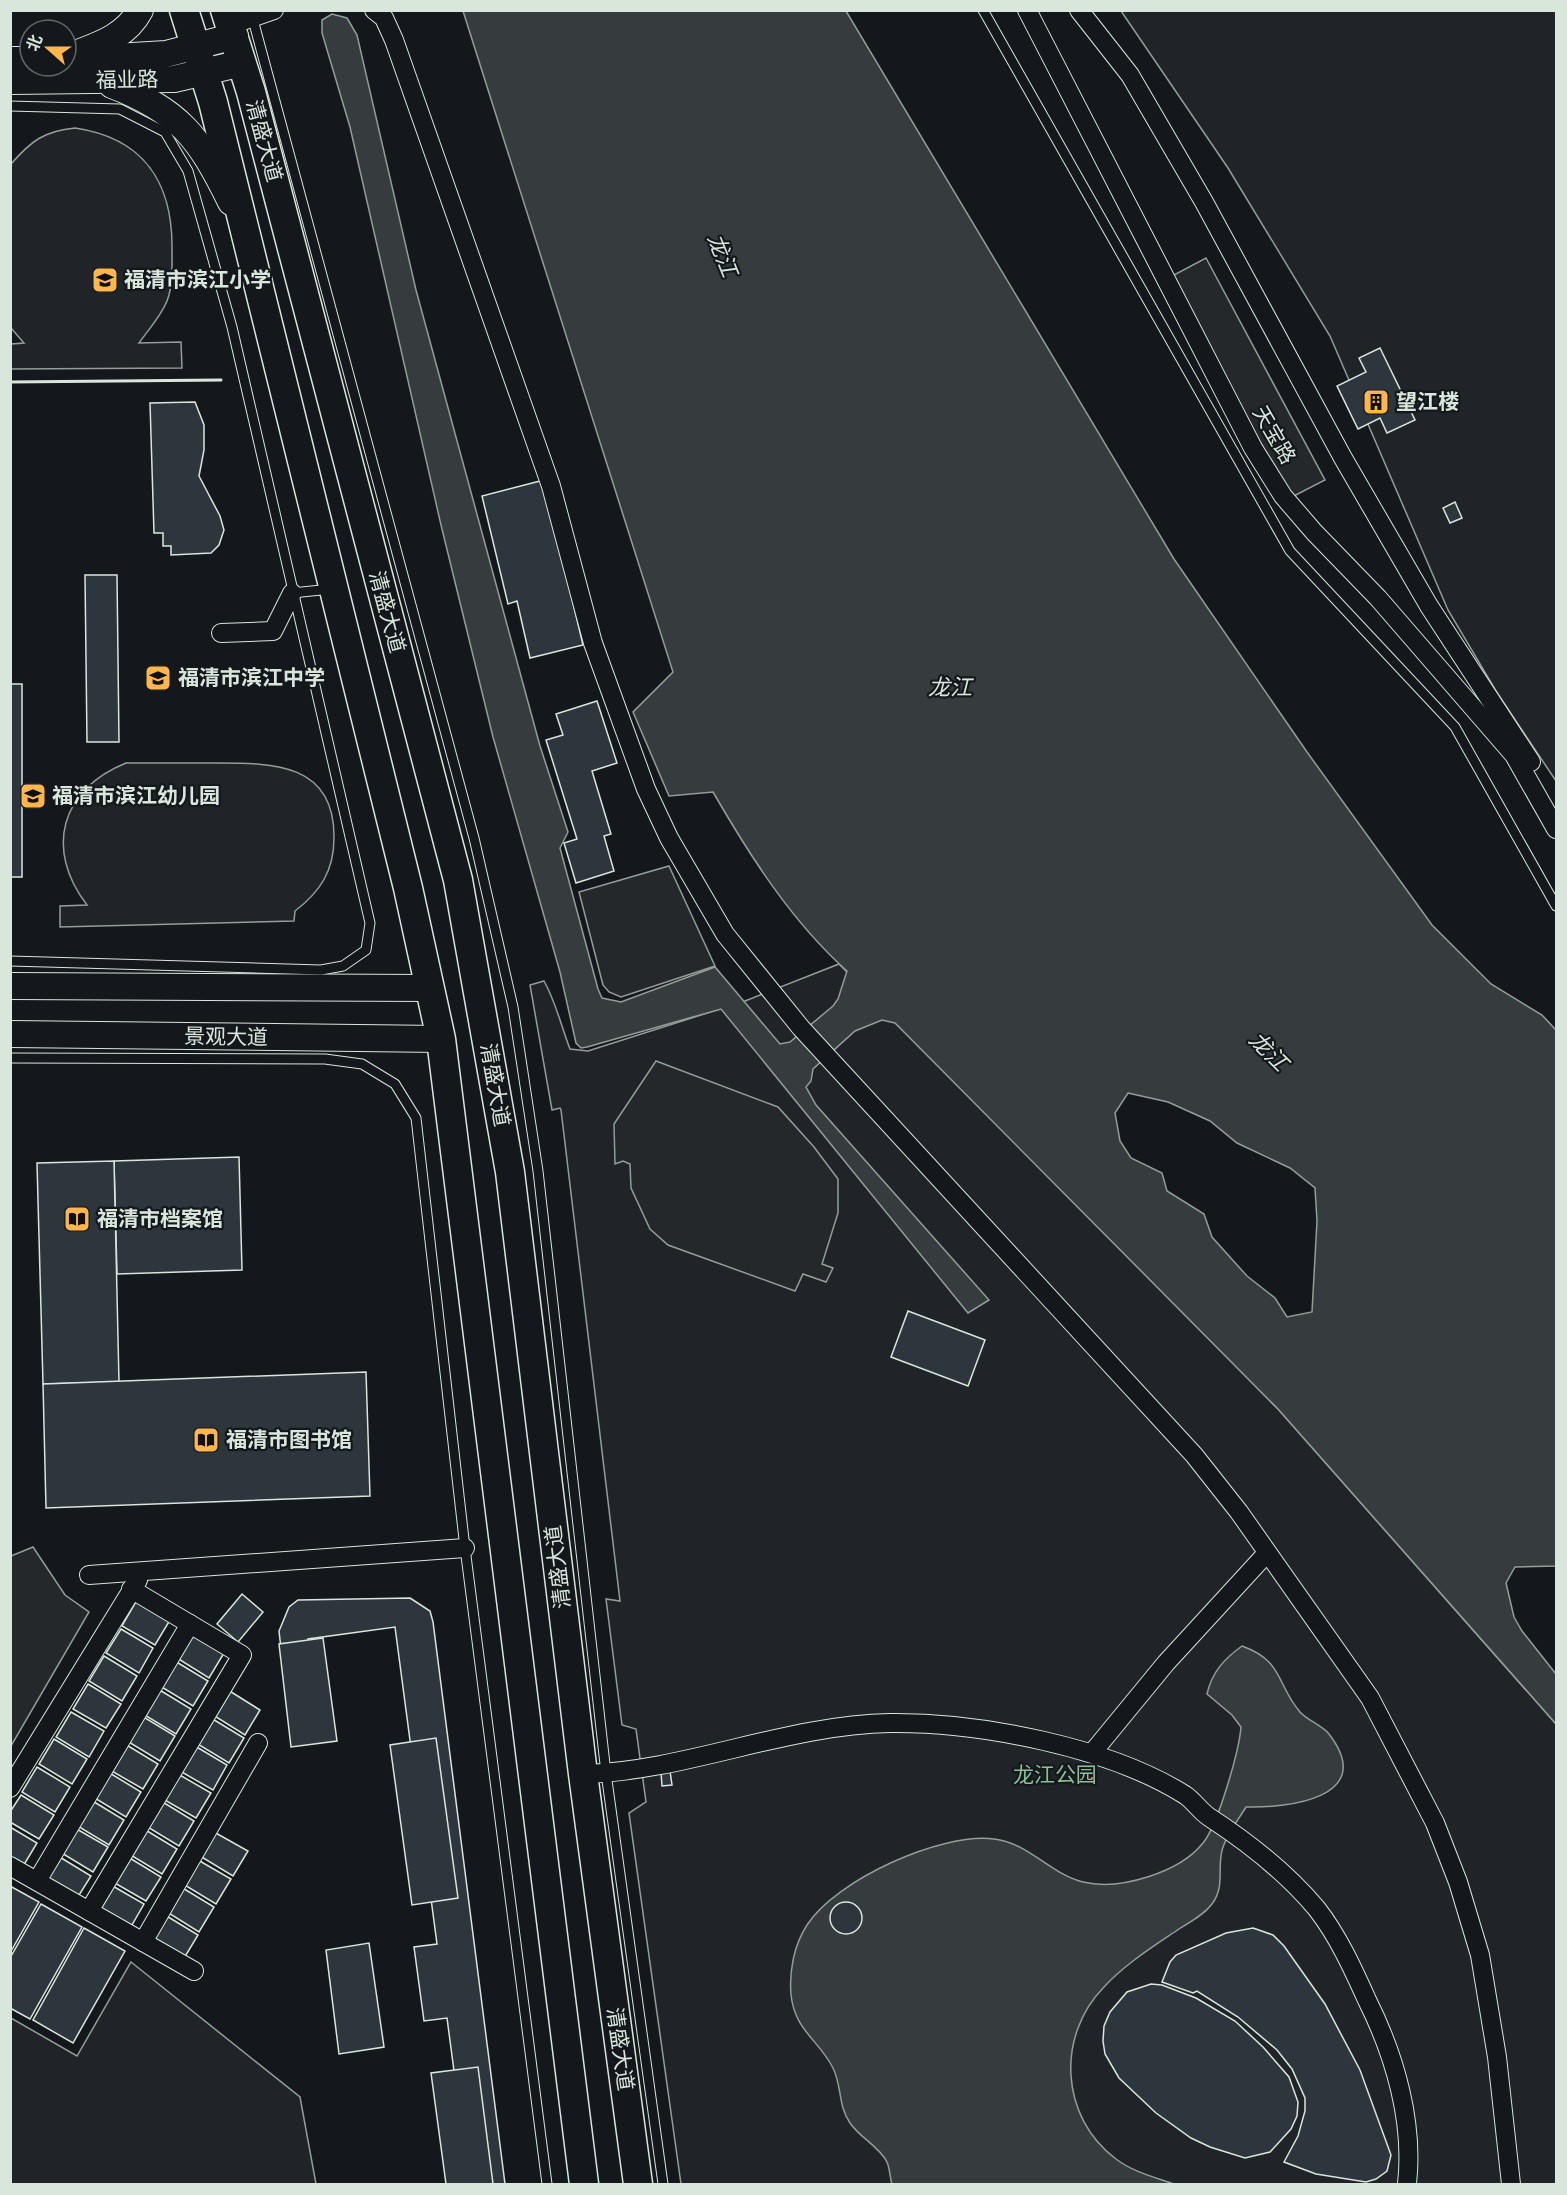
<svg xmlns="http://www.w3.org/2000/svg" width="1567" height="2195" viewBox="0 0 1567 2195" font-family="Helvetica,'Noto Sans SC',sans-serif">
<rect width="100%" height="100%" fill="#14181c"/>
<!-- green -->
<g fill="#202428" stroke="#939e99" stroke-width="1.5">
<path d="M1121,11H1556V781L1496,691L1448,610L1330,336L1228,168Z"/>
<path d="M75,128C144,138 173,183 172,250C172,266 173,286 167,301C161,316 149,329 139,343L181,342L182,368L11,369V344L24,343L11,328V164C31,141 44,131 75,128Z"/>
<path d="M126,763C155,763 184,763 213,763C270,763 335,761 334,838C334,871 320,892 295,911L294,921L60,927V906L87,905C44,849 61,789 126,763Z"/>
<path d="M839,964L1278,1409L1556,1724V2184H681L629,1813L646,1802L636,1729L622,1725L606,1599L620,1601L561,1110L560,1108L552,1110L530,985L544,981C556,1002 561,1026 570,1049L588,1051L745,1001Z"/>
<path d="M131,1962L300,2097L316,2184H11V2018L77,2056Z"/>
</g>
<!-- parking -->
<g fill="#24282b" stroke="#939e99" stroke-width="1.5">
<path d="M1206,258L1325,480L1290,498L1172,276Z"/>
<path d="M669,866L715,966L621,997L609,992L603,985L579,892Z"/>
<path d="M656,1061L778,1107L814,1147L838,1179V1213L822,1264L833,1268L826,1282L803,1274L795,1291L668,1245L650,1229L631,1188L630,1164L623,1161L615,1164L614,1124Z"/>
<path d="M33,1547L65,1595L89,1612L11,1746V1556Z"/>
</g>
<!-- water -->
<g fill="#363b3e" stroke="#939e99" stroke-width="1.5" fill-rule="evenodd">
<path d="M463,11H846L1174,559L1307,752L1432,925L1491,984L1542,1015L1556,1030V1566L1515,1567L1506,1583L1514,1617L1522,1631L1556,1674V1724L1278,1409L895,1023L882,1020L855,1031L813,1069L811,1081L806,1087L816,1105L989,1300L968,1313L721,1009L587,1047L581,1048L576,1043L560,972L493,737L441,525L350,127L322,33V20L332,14L347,18L357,35L416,290L540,746L568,832L560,848L598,989L602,998L621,1002L715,967L780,1044L790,1042L833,1006L838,999L847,971C792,922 750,856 713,792L669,796L633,712L673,672ZM1128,1093L1168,1102L1210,1121L1237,1143L1290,1168L1315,1188L1317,1221L1312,1312L1287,1317L1275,1298L1247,1276L1212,1237L1204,1214L1167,1191L1162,1173L1131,1158L1120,1141L1115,1113Z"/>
<path d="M1242,1646C1284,1661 1276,1684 1300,1712C1308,1721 1322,1725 1329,1734C1378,1798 1288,1808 1246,1807C1238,1820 1228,1833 1223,1847C1216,1867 1226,1885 1212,1904C1203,1916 1188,1923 1176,1931C1151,1948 1124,1965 1104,1987C1056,2036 1060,2117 1116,2159C1133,2172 1154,2177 1174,2184H892C890,2178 890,2169 887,2162C879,2146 860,2138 850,2123C838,2106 842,2086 833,2068C819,2040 795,2031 791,1995C789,1971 794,1945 807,1925C836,1880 941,1832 994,1839C1029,1843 1050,1874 1083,1882C1120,1891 1180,1872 1203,1843C1218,1825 1239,1751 1241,1727L1232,1715L1207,1694C1212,1672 1224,1659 1242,1646Z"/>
</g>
<!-- building -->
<g fill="#2c363c" stroke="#d8e6dc" stroke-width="1.5">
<path d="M1380,348L1415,420L1387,433L1380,418L1358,429L1337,386L1366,372L1359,358Z"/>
<path d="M195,402L204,425V450L199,476L220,516L224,530L219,545L211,553L171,555V546H163V533H154L150,403Z"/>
<path d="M544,480L583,645L530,658L517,601L508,604L482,496Z"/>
<path d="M1455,502L1462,518L1450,523L1443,508Z"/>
<path d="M85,575H117L119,742H87Z"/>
<rect x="10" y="684" width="12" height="193"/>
<path d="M597,701L617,763L592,771L611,834L604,836L614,871L576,883L564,843L577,839L546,740L563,735L556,714Z"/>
<path d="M239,1157L242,1270L117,1274L114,1161Z"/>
<path d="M114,1161L119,1382L43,1384L37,1163Z"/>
<path d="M908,1311L985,1340L968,1386L891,1357Z"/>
<path d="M366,1372L370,1496L46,1508L43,1384Z"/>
<path d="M242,1594L263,1612L238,1642L217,1624Z"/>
<path d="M410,1598L430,1611L433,1622L505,2184H469L447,2018L424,2021L414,1947L437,1944L395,1627L308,1639L319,1741L292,1745L279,1631L289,1607L298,1600Z"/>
<path d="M137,1600L170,1620L155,1645L122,1626Z"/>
<path d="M121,1629L153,1648L139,1673L106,1653Z"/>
<path d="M191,1634L224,1653L209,1678L177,1658Z"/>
<path d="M323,1638L337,1741L291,1747L279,1644Z"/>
<path d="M104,1656L137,1676L122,1701L89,1681Z"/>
<path d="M175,1661L208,1681L193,1706L160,1686Z"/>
<path d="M88,1684L121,1704L106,1728L73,1709Z"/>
<path d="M158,1689L191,1709L176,1734L143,1714Z"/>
<path d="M228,1690L260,1710L245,1735L213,1715Z"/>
<path d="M71,1712L104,1731L89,1757L56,1737Z"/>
<path d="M142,1716L175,1736L160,1761L127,1741Z"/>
<path d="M211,1718L244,1738L229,1763L196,1743Z"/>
<path d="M436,1738L458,1898L412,1905L390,1745Z"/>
<path d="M54,1739L87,1759L72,1784L39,1764Z"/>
<path d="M125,1744L158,1764L143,1789L110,1770Z"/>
<path d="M195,1746L227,1765L213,1790L180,1771Z"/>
<path d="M37,1767L70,1787L55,1812L22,1792Z"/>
<path d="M670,1771L672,1785L662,1786L661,1772Z"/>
<path d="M108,1772L141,1792L126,1817L93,1797Z"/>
<path d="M178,1774L211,1793L196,1818L163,1799Z"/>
<path d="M21,1795L54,1815L39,1839L10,1822V1812Z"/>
<path d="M91,1800L124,1820L109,1845L76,1825Z"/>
<path d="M161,1801L194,1821L179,1846L146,1826Z"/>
<path d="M10,1827L37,1843L22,1868L10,1861Z"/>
<path d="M75,1828L108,1847L93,1872L60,1852Z"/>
<path d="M144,1829L177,1849L162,1874L129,1854Z"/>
<path d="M214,1832L248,1851L233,1876L200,1856Z"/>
<path d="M58,1856L91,1876L76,1900L43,1881Z"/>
<path d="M128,1857L161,1877L146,1901L113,1882Z"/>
<path d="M198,1860L231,1879L216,1904L183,1884Z"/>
<path d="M111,1885L144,1904L129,1930L96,1910Z"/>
<path d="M10,1886L39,1902L10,1953Z"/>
<path d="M181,1887L214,1907L199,1932L167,1912Z"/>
<circle cx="846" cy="1918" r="16"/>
<path d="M41,1904L82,1927L30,2019L10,2008V1958Z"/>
<path d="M165,1915L198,1935L183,1960L150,1940Z"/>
<path d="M84,1928L125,1951L73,2043L33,2020Z"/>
<path d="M1253,1928L1273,1935L1284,1946L1325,2004L1360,2070L1391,2155L1387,2171L1376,2179L1366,2182L1316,2174L1284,2162L1298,2136L1305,2111V2098L1292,2069L1277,2050L1238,2017L1197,1991L1193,1993L1162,1982L1170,1962L1176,1955L1226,1933Z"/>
<path d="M369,1943L384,2047L339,2054L326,1950Z"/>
<path d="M1151,1984L1162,1985L1196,1998L1235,2021L1263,2047L1289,2077L1298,2102L1297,2116L1291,2129L1270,2152L1245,2158L1210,2147L1191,2138L1156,2113L1119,2078L1105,2054L1103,2041L1104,2026L1110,2012L1127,1992Z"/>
<path d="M478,2067L493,2184H446L431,2073Z"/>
</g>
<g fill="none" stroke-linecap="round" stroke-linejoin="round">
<!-- lane casing -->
<g stroke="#d8e6dc" stroke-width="11">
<g id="lane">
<path d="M983,10L1290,551L1455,727L1556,906"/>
<path d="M252,16L474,838L513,1007L538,1171L606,1773L663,2184"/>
<path d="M10,106L120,109L165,132L188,171L232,327L370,923L366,950L343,966L321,970L10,961"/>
<path d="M292,593L331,589"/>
<path d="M10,1058L325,1059L362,1064L395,1084L416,1118L465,1548L547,2184"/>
</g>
</g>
<!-- street casing -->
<g stroke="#d8e6dc" stroke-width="20">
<g id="street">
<path d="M374,10L384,18L394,40L551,486L593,643L646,789L669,838L725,934L801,1028L1194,1455L1239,1512L1370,1698L1435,1823L1458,1882L1480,1955L1497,2057L1511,2184"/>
<path d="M1027,10L1253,448L1283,496L1314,532L1378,598L1514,755L1556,829"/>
<path d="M1079,10L1130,75L1204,202L1343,458L1429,606L1531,762"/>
<path d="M231,25L274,10"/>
<path d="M221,633L273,631L292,593"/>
<path d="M89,1575L465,1548"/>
<path d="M1092,1753L1166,1663L1267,1553"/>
<path d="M583,1774C687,1771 785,1725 890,1723C979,1722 1109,1747 1185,1795C1194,1801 1200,1811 1209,1817C1249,1843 1286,1872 1317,1909C1338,1936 1353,1969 1367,2000C1395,2056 1414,2122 1407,2184"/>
<path d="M10,1788L138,1580"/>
<path d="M10,1866L194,1971"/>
<path d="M37,1881L190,1624"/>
<path d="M89,1911L242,1655L131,1589"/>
<path d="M143,1942L258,1743"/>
</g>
</g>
<!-- secondary casing -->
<g stroke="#d8e6dc" stroke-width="28">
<g id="secondary">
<path d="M78,53C102,44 127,35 140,10"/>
<path d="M10,60H30"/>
<path d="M66,60L166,54L235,36"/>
<path d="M10,81L174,79L242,63"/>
<path d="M112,85C180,111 199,137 231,202"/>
<path d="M10,986L430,988"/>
<path d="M10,1034L441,1039"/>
</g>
</g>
<!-- primary casing -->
<g stroke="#d8e6dc" stroke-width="31">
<g id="primary">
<path d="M184,10L213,102L408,888L441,1039L584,2184"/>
<path d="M225,10L251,92L458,880L510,1172L583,1774L638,2184"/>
</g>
</g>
<!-- lane -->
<use href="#lane" stroke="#14181c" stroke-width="9"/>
<!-- street -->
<use href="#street" stroke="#14181c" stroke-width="18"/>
<!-- secondary -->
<use href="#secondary" stroke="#14181c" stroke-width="26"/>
<!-- primary -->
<use href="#primary" stroke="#14181c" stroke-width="28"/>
<!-- wall -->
<path stroke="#d8e6dc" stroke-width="3" d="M10,382L221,380"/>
</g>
<!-- icons -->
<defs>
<g id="school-square" transform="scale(1.35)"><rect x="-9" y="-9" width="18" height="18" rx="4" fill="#ffb74d" stroke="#14181c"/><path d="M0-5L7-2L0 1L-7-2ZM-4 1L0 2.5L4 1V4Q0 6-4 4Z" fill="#111"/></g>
<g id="building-square" transform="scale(1.35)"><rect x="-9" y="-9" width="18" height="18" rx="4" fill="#ffb74d" stroke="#14181c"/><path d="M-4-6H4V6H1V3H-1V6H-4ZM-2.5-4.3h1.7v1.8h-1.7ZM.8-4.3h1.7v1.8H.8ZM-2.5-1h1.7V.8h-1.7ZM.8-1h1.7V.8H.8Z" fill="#111"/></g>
<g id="library-square" transform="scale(1.35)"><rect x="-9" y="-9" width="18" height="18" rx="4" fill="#ffb74d" stroke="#14181c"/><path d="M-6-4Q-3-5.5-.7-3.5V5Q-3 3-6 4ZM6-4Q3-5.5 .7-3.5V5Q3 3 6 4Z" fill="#111"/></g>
</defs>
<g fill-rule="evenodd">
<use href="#school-square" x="105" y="280"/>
<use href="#building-square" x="1376" y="402"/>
<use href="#school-square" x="158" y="678"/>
<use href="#school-square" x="33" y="796"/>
<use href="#library-square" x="77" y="1219"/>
<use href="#library-square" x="206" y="1440"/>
</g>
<g text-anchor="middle" stroke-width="4.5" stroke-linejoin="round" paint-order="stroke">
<!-- street labels -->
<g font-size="21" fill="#d8e6dc" stroke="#14181c">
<text transform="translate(127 80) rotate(-1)" y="7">福业路</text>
<text transform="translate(264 141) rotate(75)" y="7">清盛大道</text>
<text transform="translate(1274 435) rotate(60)" y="7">天宝路</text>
<text transform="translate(387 612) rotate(75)" y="7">清盛大道</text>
<text transform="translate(226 1037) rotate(1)" y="7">景观大道</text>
<text transform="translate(495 1085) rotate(80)" y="7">清盛大道</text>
<text transform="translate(558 1567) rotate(-97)" y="7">清盛大道</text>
<text transform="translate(620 2049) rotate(82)" y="7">清盛大道</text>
</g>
<!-- poi labels -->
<g font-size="21" font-weight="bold" fill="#d8e6dc" stroke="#14181c" text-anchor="start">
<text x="124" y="287">福清市滨江小学</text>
<text x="1396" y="409">望江楼</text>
<text x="178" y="685">福清市滨江中学</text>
<text x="52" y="803">福清市滨江幼儿园</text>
<text x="97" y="1226">福清市档案馆</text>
<text x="226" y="1447">福清市图书馆</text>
</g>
<!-- park labels -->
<g font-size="21" fill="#8ac095" stroke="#14181c">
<text x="1055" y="1782">龙江公园</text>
</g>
<!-- water labels -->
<g font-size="22" font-style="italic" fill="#d8e6dc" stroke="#14181c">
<text transform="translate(723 255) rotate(68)" y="8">龙江</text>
<text x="950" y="695">龙江</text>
<text transform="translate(1269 1051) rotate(45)" y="8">龙江</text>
</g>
</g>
<!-- border -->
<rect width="1567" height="2195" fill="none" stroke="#d8e6dc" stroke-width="24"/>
<!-- north arrow -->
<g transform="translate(48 48) rotate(291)"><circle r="28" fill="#14181c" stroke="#626a69" stroke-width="1.5"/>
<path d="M0-4.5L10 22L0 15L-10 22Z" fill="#ffb74d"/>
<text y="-9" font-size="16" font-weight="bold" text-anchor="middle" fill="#d8e6dc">北</text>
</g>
</svg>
